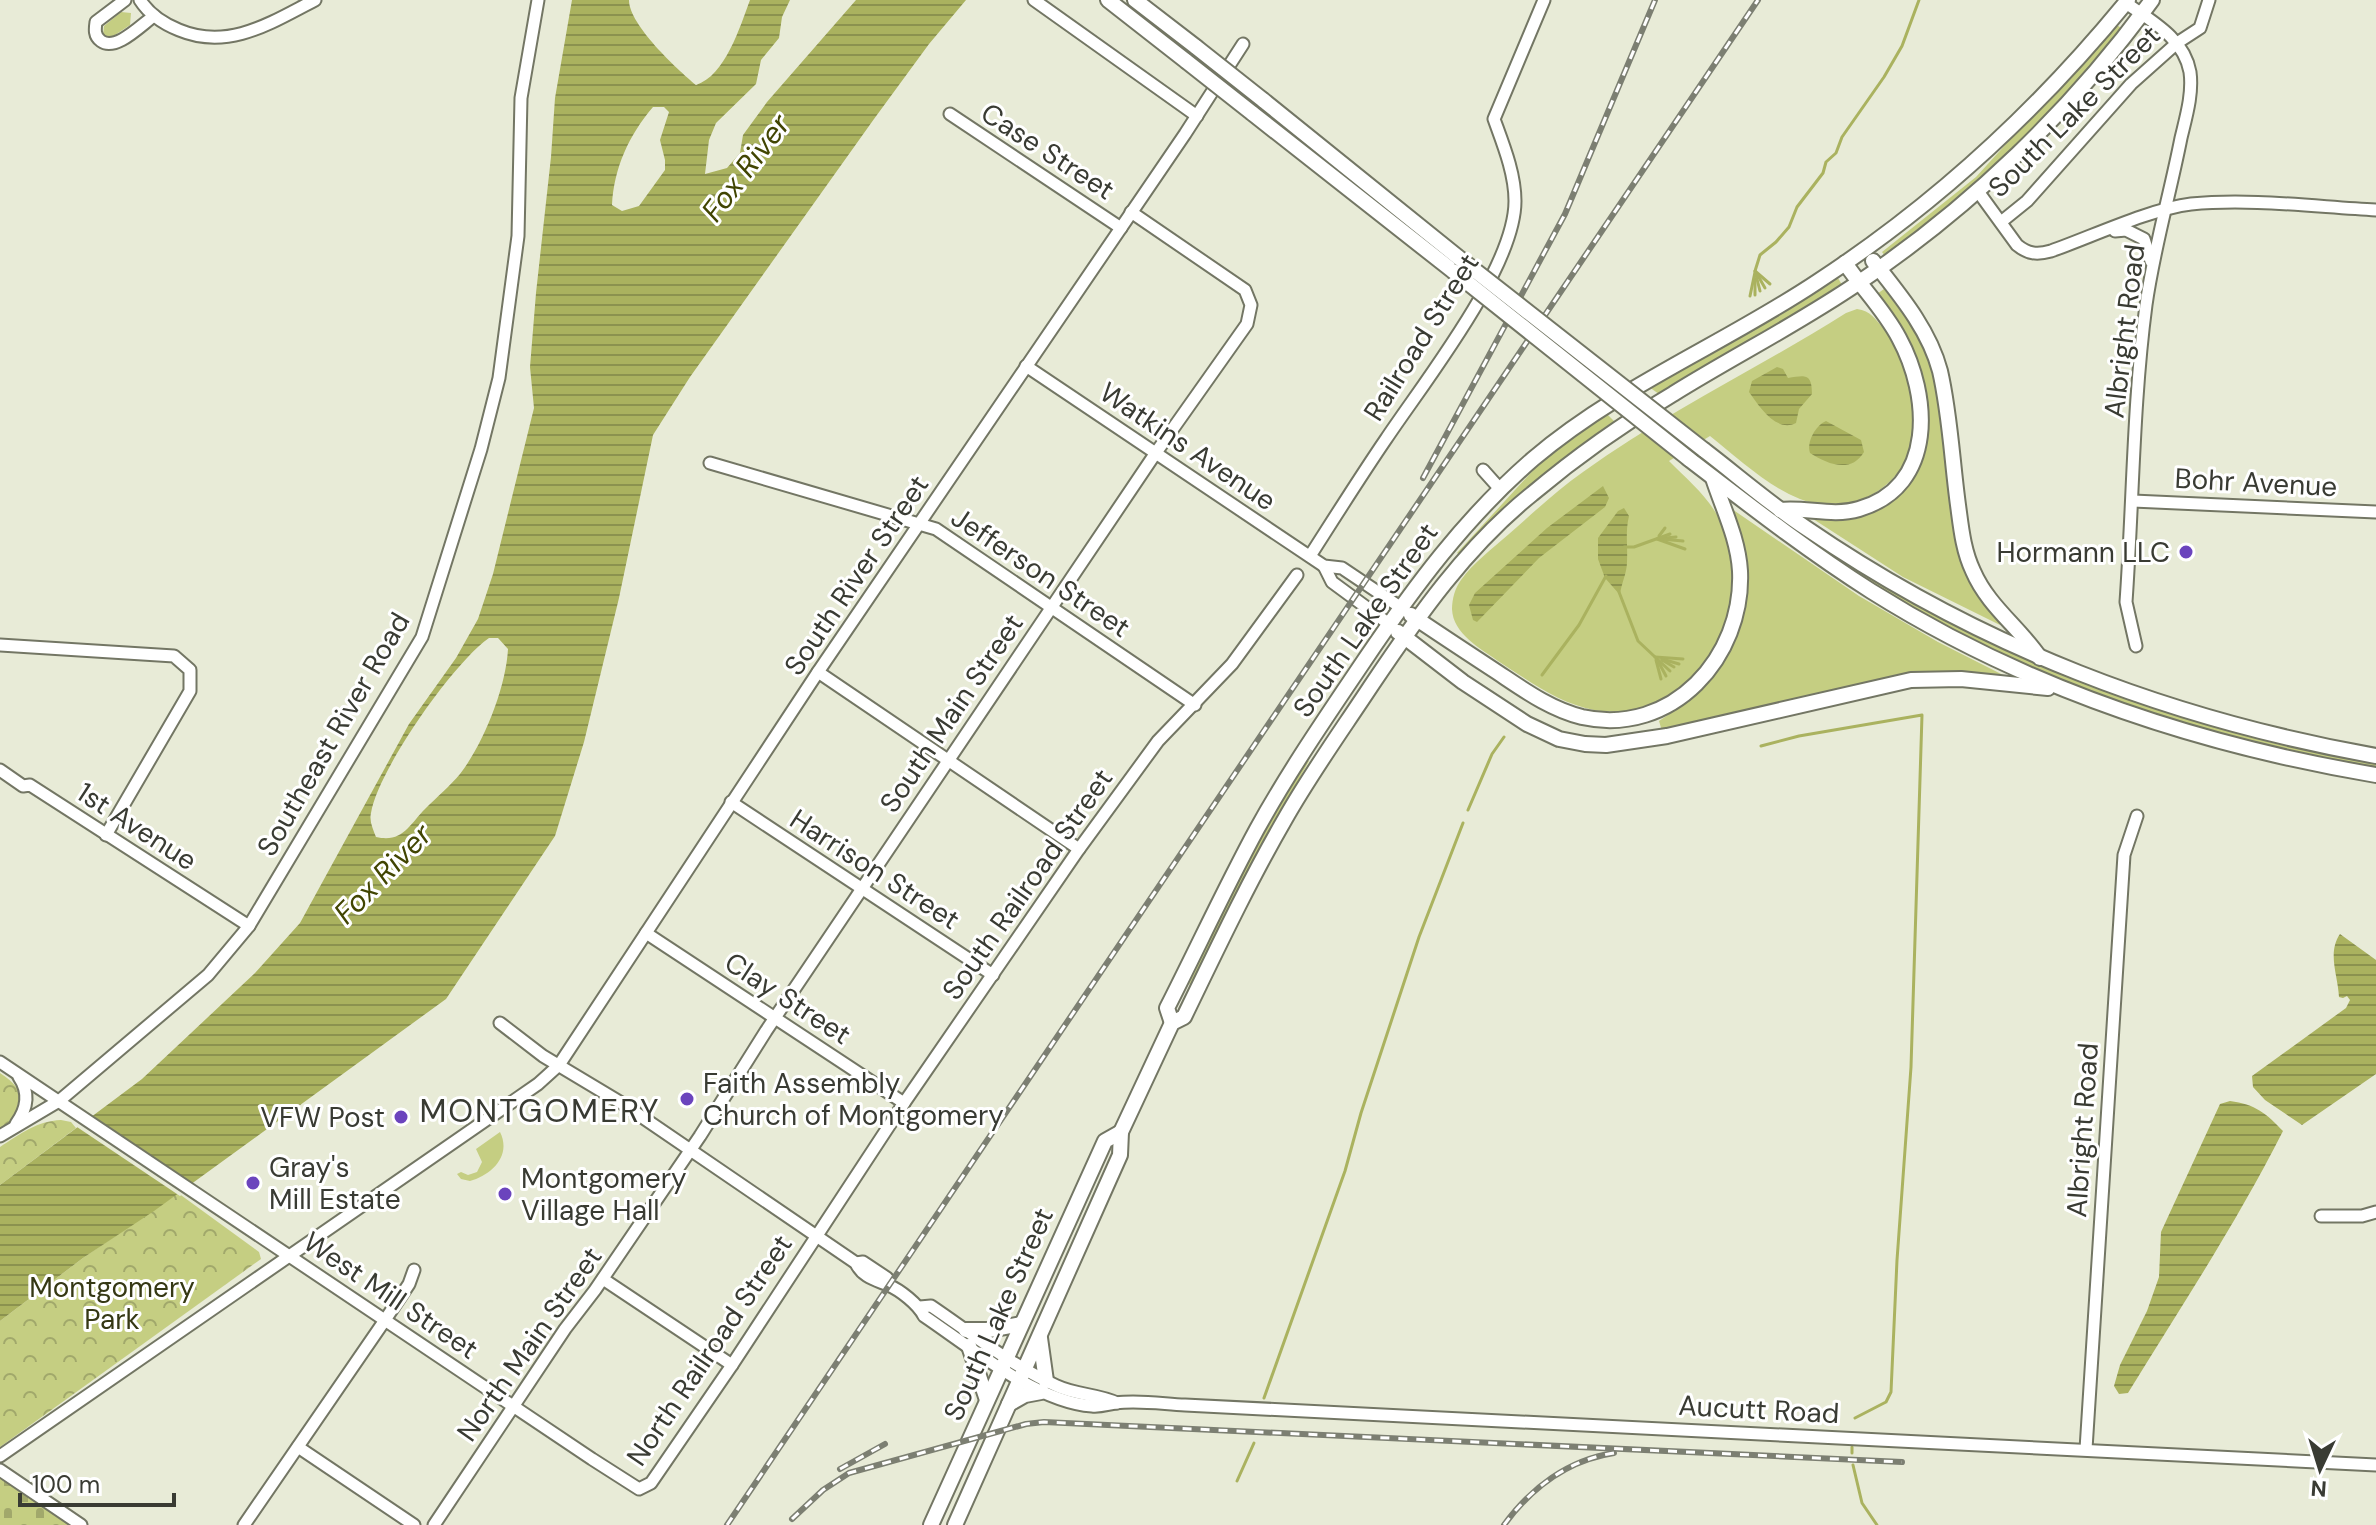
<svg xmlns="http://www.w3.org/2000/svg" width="2376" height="1525" viewBox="0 0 2376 1525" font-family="'DM Sans',sans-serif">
<defs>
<pattern id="cemetery-stones" width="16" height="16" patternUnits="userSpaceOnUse" patternTransform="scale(2)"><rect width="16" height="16" fill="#c5ce82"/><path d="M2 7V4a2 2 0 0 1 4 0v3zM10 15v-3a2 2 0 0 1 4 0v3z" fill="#a1a86b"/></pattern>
<pattern id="park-crowns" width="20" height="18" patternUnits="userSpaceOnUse" patternTransform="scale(2)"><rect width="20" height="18" fill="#c5ce82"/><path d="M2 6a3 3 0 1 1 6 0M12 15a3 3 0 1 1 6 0" fill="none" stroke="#a1a86b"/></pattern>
<pattern id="water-rules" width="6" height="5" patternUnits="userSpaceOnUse" patternTransform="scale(2)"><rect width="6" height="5" fill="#aab25f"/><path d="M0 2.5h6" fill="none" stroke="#8b924f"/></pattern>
</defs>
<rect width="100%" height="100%" fill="#e8ebd7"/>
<!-- green -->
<g fill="#c5ce82">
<path d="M121,12L131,13L130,25L109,39L103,36L104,26Z"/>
<path d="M2116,24L2122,29C2052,115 1973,190 1885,256L1882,252L1976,177Z"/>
<path d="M1838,278L1842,285L1839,287L1659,394L1649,387Z"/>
<path d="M1884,289L1914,329L1927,356L1936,388L1951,503L2000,625L1903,577L1810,517L1836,519L1879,506L1926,436L1927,409L1920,371L1902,331L1877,294Z"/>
<path d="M1857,309C1871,311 1875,319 1884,329C1909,358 1921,407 1912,444C1899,493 1845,517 1800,499C1767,486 1738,458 1710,436L1669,461C1693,485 1716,503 1727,537C1753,621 1691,726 1594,710C1558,703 1529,681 1498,661C1480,648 1453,634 1452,609C1452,599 1455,588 1461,580C1473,563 1493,548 1509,534C1533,513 1556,491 1583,472C1666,412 1759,368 1846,313Z"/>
<path d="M1606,413L1616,423L1480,533L1460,555L1457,553L1539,464Z"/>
<path d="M1729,507L1859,596L1938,642L2007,677L1958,673L1902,674L1662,731L1659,721C1713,686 1756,628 1746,560C1743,542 1735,524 1729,507Z"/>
<path d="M1797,530C1973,648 2166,729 2376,762V769C2194,739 2015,676 1860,575C1844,564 1806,544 1797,530Z"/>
<path d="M1306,759L1309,761L1261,848L1192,986L1189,984L1241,874Z"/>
<path d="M500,1132C512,1156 491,1175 470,1181L461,1179L457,1174L461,1172L468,1175L477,1172L482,1162L476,1149Z"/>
</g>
<!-- cemetery -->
<path fill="url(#cemetery-stones)" d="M0,1478L69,1525H0Z"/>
<!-- park -->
<g fill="url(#park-crowns)">
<path d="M0,1073C29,1092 28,1109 0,1130Z"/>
<path d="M61,1120L71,1122L76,1128L0,1185V1147C20,1134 37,1121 61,1120Z"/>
<path d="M178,1193L259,1252L261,1259L0,1447V1321L83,1258Z"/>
</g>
<!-- water -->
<g fill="url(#water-rules)" fill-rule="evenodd">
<path d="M572,0H629C629,25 677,69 696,85C725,76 740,27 750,0H790L782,17L779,38L761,60L756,84L716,123L709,140L705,174L727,168L740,153L743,135L767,102L856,0H966L929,44L874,119L690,377L653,435L619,598L584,742L555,836L446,999L154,1211L83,1258L0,1321V1185L142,1079L255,973L300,923L409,724L456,658L478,619L493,574L534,408L530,367L536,293L551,157L555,98ZM653,107H664L669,112L660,140L665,160V170L639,206L622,211L612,205C614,168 629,135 653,107ZM489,638H498L508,649C506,687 484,743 460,774C450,786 437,797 425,809C409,825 403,843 376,837C373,829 369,821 371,813C378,770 453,663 489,638Z"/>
<path d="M1777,367L1783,369L1788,378C1804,376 1812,372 1812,394L1799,409L1796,423C1776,433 1759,406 1749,392L1752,381Z"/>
<path d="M1826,421L1861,440L1864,452C1851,474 1827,464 1810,453C1806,442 1816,425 1826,421Z"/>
<path d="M1603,486L1609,498L1605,507L1539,558L1477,622L1473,620L1469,605L1475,593L1547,528Z"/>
<path d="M1624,508L1629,516C1625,532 1628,546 1627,562C1627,573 1621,584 1620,595L1605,578L1598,559V538L1618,511Z"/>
<path d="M2340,934L2376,960V1074L2302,1125L2265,1100L2253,1087L2252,1076L2346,1008L2350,1000L2347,996L2343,998L2339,997C2338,975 2327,953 2340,934Z"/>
<path d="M2230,1101C2255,1104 2267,1114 2283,1131C2237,1222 2181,1307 2128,1393L2119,1394L2114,1386L2120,1365L2147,1311L2159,1277L2161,1232L2220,1104Z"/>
</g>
<!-- pier -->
<path fill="#e8ebd7" d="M90,1114L195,1185L180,1196L74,1125Z"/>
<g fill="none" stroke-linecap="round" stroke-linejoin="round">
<!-- stream -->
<g stroke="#aab25f" stroke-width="3">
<path d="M1755,271L1770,284"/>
<path d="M1757,274L1765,288"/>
<path d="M1755,279V295"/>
<path d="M1760,291L1755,271L1760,255L1776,242L1789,227L1797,207L1823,173L1826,162L1836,153L1842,137L1884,77L1902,46L1919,0"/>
<path d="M1750,296L1755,272"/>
<path d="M1659,536L1665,528"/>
<path d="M1665,538L1676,537"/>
<path d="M1657,539L1685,549"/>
<path d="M1661,539L1683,541"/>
<path d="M1624,547H1634L1670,534"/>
<path d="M1619,592L1638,641L1670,671"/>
<path d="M1655,657L1683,659"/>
<path d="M1662,659L1679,664"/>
<path d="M1656,660L1661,679"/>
<path d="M1662,660L1674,667"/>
<path d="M1659,663L1666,676"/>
<path d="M1542,675L1579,625L1606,576"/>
<path d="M1761,746L1799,736L1922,715L1911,1067L1897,1260L1891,1392L1886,1402L1855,1418"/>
<path d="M1468,810L1492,754L1504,737"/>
<path d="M1264,1398L1345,1171L1361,1113L1419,937L1463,823"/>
<path d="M1852,1447V1453"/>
<path d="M1853,1465L1862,1503L1877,1525"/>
<path d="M1237,1481L1254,1443"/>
</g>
<!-- minor casing -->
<g stroke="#737664" stroke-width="15">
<g id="minor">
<path d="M125,0L96,22C95,29 94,36 101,41C116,52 142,24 154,16"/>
<path d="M140,0C149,14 164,24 179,30C229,51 272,22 315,0"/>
<path d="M1034,0L1197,116"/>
<path d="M2126,3C2151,21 2184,38 2190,72C2193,94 2186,117 2181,138C2170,194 2154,248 2146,305C2133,403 2133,503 2126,602L2136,646"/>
<path d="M950,114L1121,228"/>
<path d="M1977,190L2017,245C2028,254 2037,255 2051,251C2091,237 2150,209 2191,204C2250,198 2317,207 2376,210"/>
<path d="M2001,222L2027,201L2131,84L2177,43L2200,28L2209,0"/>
<path d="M2115,231L2126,230L2144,239L2151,261"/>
<path d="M1026,366L1324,566L1342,568L1400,607"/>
<path d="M710,463L936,529L1195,705"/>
<path d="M1483,470L1500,489"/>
<path d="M2133,501L2376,512"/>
<path d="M1310,556C1335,517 1360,477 1386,439C1424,382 1515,268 1515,201C1515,173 1503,144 1494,119L1544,0"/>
<path d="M1324,566L1332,582L1389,624"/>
<path d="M0,645L174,656L190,670V691L106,835"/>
<path d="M818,672L1079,849"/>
<path d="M0,770L23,786L30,785L249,926"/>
<path d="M731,802L993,975"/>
<path d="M646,933L904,1103"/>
<path d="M500,1023L543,1056L623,1104L856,1263C862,1277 876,1280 888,1285C900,1290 918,1304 924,1316C970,1347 1036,1402 1092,1406C1101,1407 1108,1404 1116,1403C1138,1400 1163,1404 1185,1405L2376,1465"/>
<path d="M0,1062L592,1459L639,1489L651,1483L732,1365L904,1103L1079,849L1158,741L1232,664L1297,575"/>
<path d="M16,1124C27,1109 30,1093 19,1077"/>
<path d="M0,1136L59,1101L208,975L249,926L422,637L481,449L499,378L518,236L521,98L538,0"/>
<path d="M2321,1216H2362L2376,1212"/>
<path d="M856,1263L863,1262L887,1278V1284"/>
<path d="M603,1279L732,1365"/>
<path d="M920,1307L931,1306C971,1333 1012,1366 1057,1386C1076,1395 1098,1394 1117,1403"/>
<path d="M298,1447L414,1525"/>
<path d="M2086,1449L2124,855L2137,816"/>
<path d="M0,1456L538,1084L559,1065L818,672L1185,134L1243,44"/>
<path d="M0,1470L81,1525"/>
<path d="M244,1525L385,1320L409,1284L414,1270"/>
<path d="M434,1525L565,1329L595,1290L700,1136L766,1031L1155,454L1247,324L1251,305L1245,290L1131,212"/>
</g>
</g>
<!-- major casing -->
<g stroke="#737664" stroke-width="18">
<g id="major">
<path d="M1108,0L1186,61"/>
<path d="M1135,0L1196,47"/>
<path d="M1263,100L1459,258"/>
<path d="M1252,113L1453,271"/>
<path d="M1873,261C1899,294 1929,329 1940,371C1950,414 1952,461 1958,505C1961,527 1963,550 1973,571C1988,606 2019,627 2040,658"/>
<path d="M1704,450C1738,476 1770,504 1806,528C1980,647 2169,719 2376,756"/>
<path d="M1689,459C1749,505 1808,551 1871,591C2025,688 2198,745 2376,775"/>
<path d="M1780,510C1807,507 1832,517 1859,509C1937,486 1930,395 1899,338C1885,311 1862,288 1845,263"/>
<path d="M1411,615C1439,634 1468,653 1497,672C1524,690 1550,709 1582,717C1672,737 1744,657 1740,571C1738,538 1723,509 1713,478"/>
<path d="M1398,632L1463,682L1527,724L1559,739L1585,744L1606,745L1667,736L1911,680L1961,679L2048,688"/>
<path d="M1172,1023L1167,1008C1197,949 1225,888 1257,829C1289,771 1327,716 1364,661C1414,587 1465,518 1533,459C1619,386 1724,344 1817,282C1935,205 2039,109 2128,0"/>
<path d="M966,1330H990L1021,1324"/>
<path d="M1040,1338L1046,1381"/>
<path d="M969,1346L987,1400"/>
<path d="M1009,1404L1025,1395L1041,1392"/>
<path d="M931,1525L1105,1141L1121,1132"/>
<path d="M955,1525L1120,1155L1121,1132L1172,1023L1184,1017C1216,951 1248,883 1285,819C1311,773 1342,730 1371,686C1418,616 1466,547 1532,494C1576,457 1624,423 1673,394C1734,356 1798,324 1858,283C1970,208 2073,109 2152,0"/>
</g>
</g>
<!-- minor -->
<use href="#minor" stroke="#fff" stroke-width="11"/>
<!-- major -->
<use href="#major" stroke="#fff" stroke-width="14"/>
<!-- rail casing -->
<g stroke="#7c7f72" stroke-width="6">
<g id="rail">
<path d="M1423,478L1565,214L1655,0"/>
<path d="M840,1469L885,1444"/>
<path d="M792,1519L823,1490L849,1473L1026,1424L1044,1422L1902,1462"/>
<path d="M727,1525L1758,0"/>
<path d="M1504,1525C1531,1488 1568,1460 1614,1453"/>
</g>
</g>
<!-- rail -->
<use href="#rail" stroke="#fff" stroke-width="3" stroke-dasharray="9" stroke-linecap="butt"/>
<!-- major-bridge casing -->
<g stroke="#737664" stroke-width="18" stroke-linecap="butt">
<g id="major-bridge">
<path d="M1196,47L1263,100"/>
<path d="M1186,61L1252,113"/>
<path d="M1459,258L1704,450"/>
<path d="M1453,271L1689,459"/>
</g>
</g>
<!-- major-bridge -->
<use href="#major-bridge" stroke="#fff" stroke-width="14"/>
</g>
<!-- markers -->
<g fill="#6b44bd" stroke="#fff" stroke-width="3">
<circle cx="2186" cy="552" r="8"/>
<circle cx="687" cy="1099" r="8"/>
<circle cx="401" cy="1117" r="8"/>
<circle cx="253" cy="1183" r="8"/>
<circle cx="505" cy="1194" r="8"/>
</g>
<g text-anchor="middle" stroke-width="6" stroke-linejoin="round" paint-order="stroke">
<!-- street labels -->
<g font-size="28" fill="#393b33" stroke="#fff">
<text transform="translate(2074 111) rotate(-45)" y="10">South Lake Street</text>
<text transform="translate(1048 151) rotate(33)" y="10">Case Street</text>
<text transform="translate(2124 331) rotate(-83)" y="10">Albright Road</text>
<text transform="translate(1421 337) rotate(-58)" y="10">Railroad Street</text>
<text transform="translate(1188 446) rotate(34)" y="10">Watkins Avenue</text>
<text transform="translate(2256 482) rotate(3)" y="10">Bohr Avenue</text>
<text transform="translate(1041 572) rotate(34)" y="10">Jefferson Street</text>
<text transform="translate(856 575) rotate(-56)" y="10">South River Street</text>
<text transform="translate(1365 620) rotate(-55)" y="10">South Lake Street</text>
<text transform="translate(951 713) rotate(-56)" y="10">South Main Street</text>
<text transform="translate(333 734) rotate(-60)" y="10">Southeast River Road</text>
<text transform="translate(137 826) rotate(33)" y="10">1st Avenue</text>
<text transform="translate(875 869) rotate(33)" y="10">Harrison Street</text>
<text transform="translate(1027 884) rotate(-55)" y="10">South Railroad Street</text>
<text transform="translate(788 998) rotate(33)" y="10">Clay Street</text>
<text transform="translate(2082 1130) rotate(-86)" y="10">Albright Road</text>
<text transform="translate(391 1295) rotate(34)" y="10">West Mill Street</text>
<text transform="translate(998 1314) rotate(-66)" y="10">South Lake Street</text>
<text transform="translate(529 1344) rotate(-55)" y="10">North Main Street</text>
<text transform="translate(709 1350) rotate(-56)" y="10">North Railroad Street</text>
<text transform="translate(1759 1409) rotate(3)" y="10">Aucutt Road</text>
</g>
<!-- poi labels -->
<g font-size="28" fill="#393b33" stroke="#fff" text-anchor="start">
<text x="2170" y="562" text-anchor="end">Hormann LLC</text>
<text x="703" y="1093">Faith Assembly<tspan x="703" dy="32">Church of Montgomery</tspan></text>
<text x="385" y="1127" text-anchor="end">VFW Post</text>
<text x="269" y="1177">Gray's<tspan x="269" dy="32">Mill Estate</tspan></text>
<text x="521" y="1188">Montgomery<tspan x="521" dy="32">Village Hall</tspan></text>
</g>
<!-- park labels -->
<g font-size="28" fill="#353814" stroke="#fff">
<text x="112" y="1297">Montgomery<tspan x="112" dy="32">Park</tspan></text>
</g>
<!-- water labels -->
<g font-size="30" font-style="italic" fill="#414502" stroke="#fff">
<text transform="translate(746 168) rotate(-53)" y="10">Fox River</text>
<text transform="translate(383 874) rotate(-46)" y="10">Fox River</text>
</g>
<!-- quarter labels -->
<g font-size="32" letter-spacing="2" fill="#393b33" stroke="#fff">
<text x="540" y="1122">MONTGOMERY</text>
</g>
</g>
<!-- north arrow -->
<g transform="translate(2320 1469) rotate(184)" stroke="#ffffff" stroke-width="6" paint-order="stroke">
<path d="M0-6L14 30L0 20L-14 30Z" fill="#393b33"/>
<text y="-12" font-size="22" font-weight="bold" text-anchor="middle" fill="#393b33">N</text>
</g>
<!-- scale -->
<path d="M20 1493v12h154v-12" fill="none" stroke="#393b33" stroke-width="4"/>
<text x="32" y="1493" font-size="24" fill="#393b33" stroke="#ffffff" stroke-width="6" paint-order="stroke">100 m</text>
</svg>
